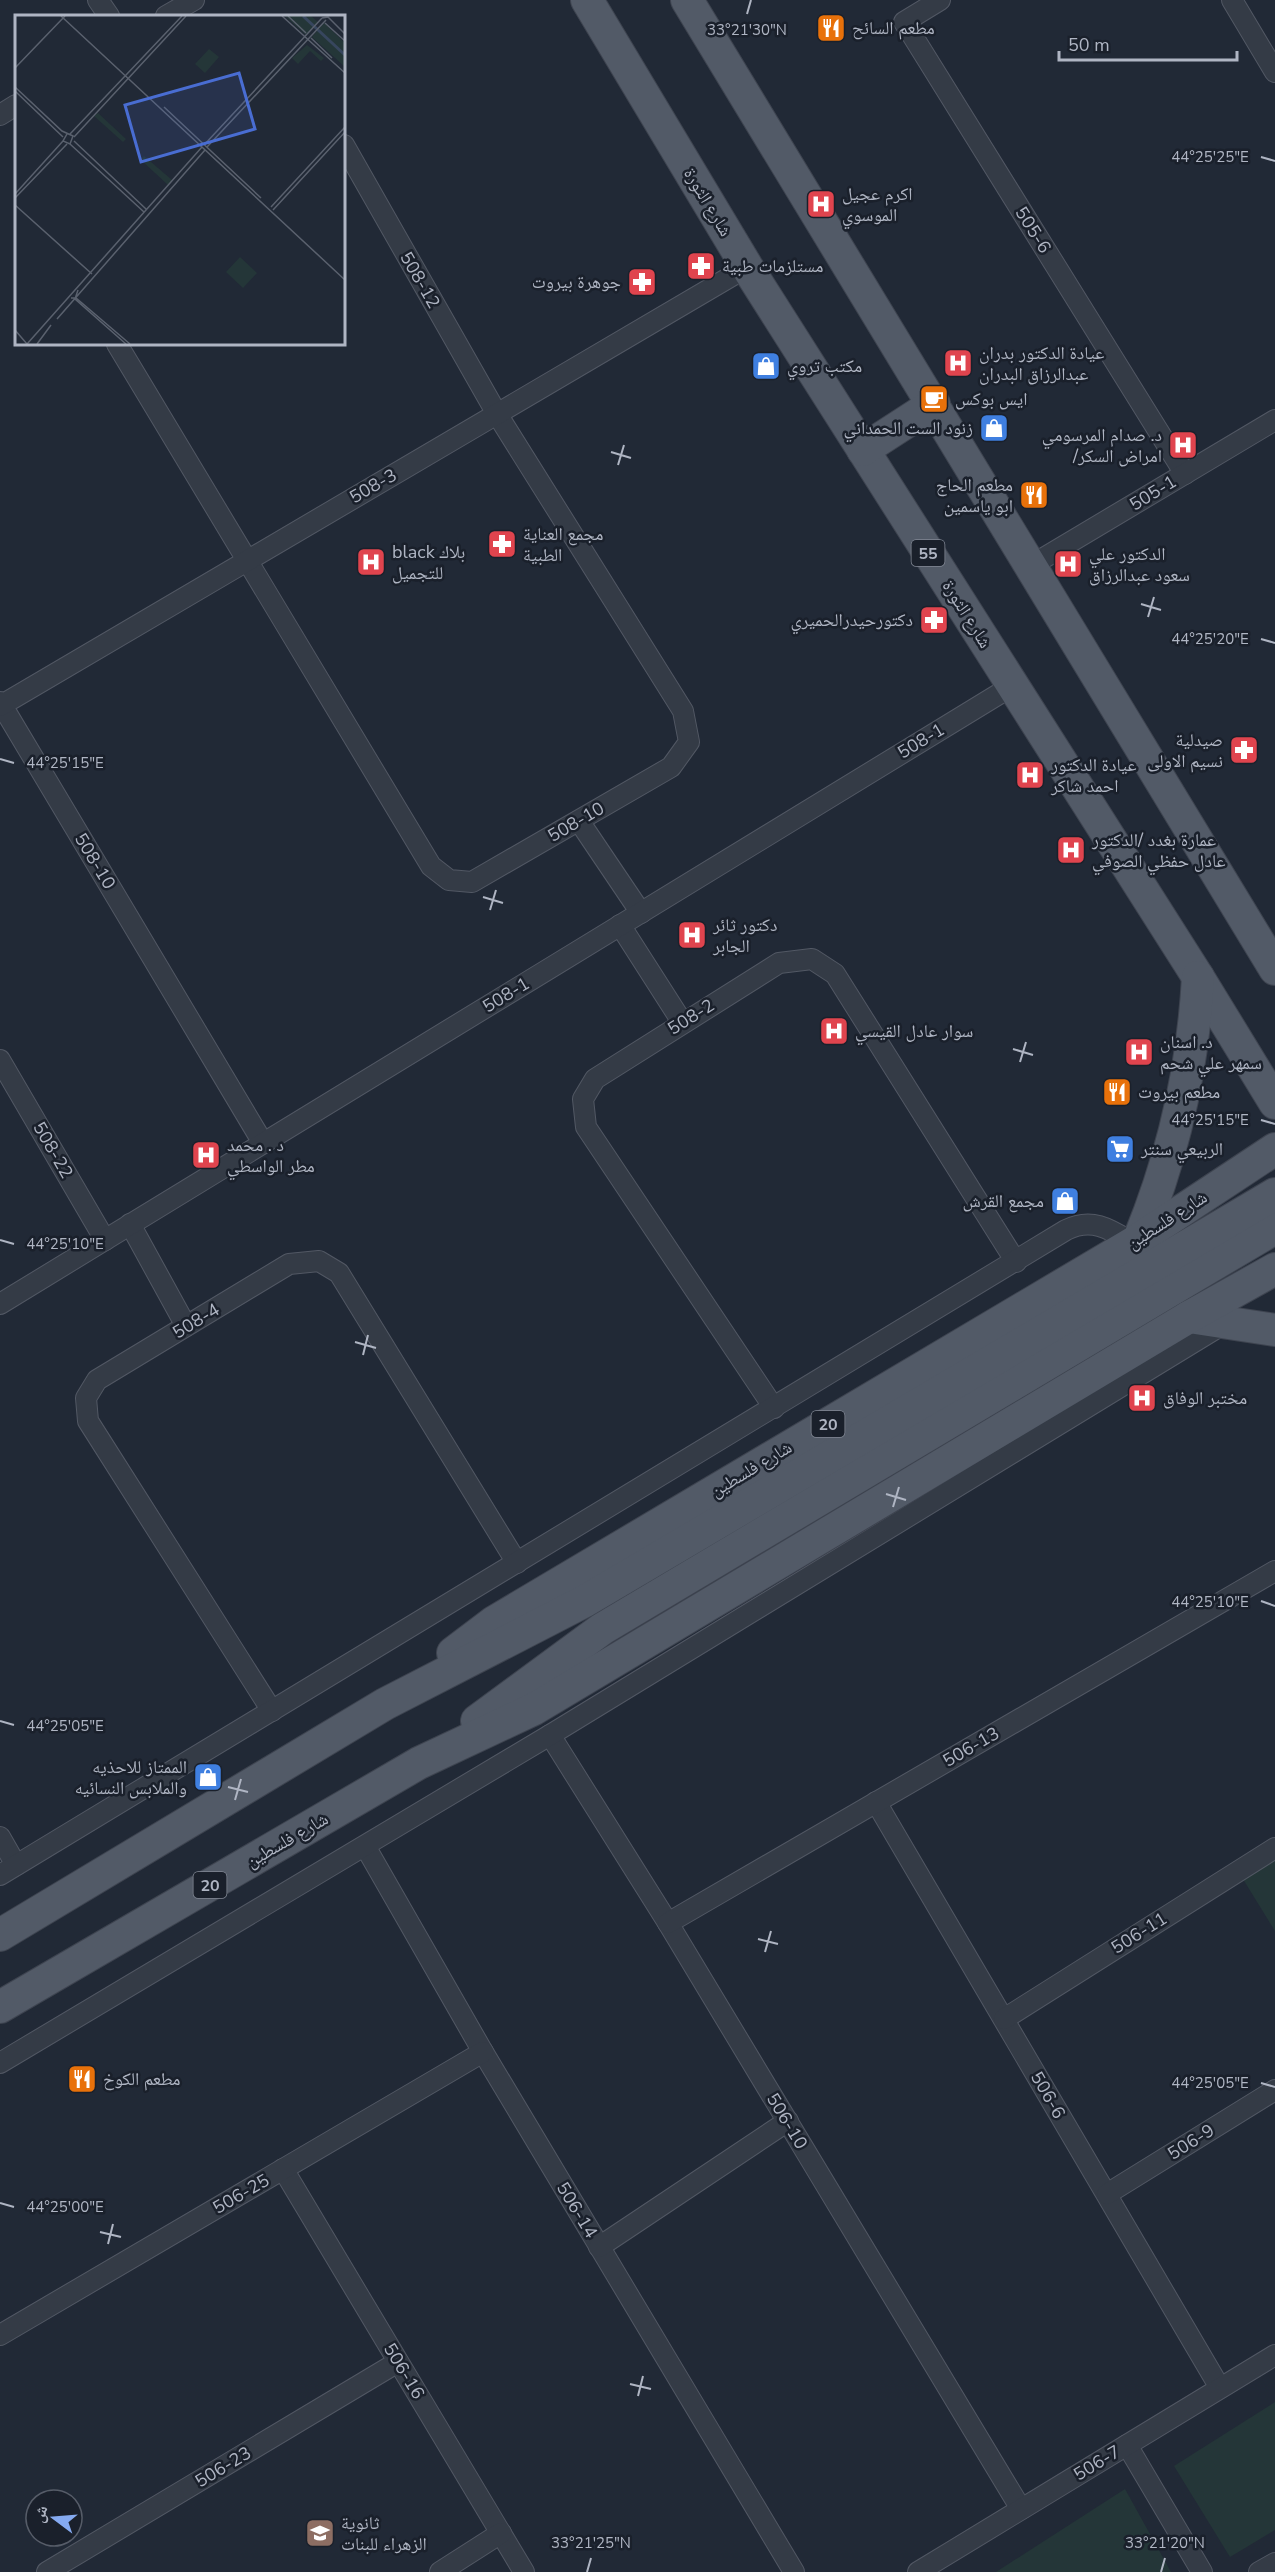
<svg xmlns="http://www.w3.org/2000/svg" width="1275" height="2572" viewBox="0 0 1275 2572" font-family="'Nunito Sans','Noto Naskh Arabic',sans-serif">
<rect width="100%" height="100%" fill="#212936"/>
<!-- green -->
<g fill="#243638">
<path d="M1275,1848V1931L1238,1871Z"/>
<path d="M1275,2402V2530L1230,2557L1174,2466Z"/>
<path d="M1125,2489L1171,2572H996Z"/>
</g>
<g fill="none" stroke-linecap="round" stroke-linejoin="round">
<!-- street casing -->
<g stroke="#525864" stroke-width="22">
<g id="street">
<path d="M98,0L109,16"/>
<path d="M940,0L904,22L1185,474"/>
<path d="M1232,0L1275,72"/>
<path d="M166,16L194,0"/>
<path d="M0,115L16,105"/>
<path d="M117,344L431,866L449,880L472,882L671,767L689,742L683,711L497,414L344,145"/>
<path d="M1032,565L1275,420"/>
<path d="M0,702L263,1143"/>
<path d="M0,706L747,267"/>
<path d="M579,821L641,913"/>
<path d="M620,925L682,1022"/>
<path d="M0,1060L105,1240"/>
<path d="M130,1224L186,1326"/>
<path d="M0,1304L1012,686"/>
<path d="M774,1408L586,1127L583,1099L595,1079L779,963L812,959L835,974L1016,1262"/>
<path d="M272,1711L88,1421L86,1398L97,1380L289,1264L319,1261L339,1273L517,1563"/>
<path d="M550,1735L668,1923L1021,2509"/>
<path d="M876,1802L1220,2388"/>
<path d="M0,1837L16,1865"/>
<path d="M365,1846L483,2052L794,2572"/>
<path d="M0,1875L1066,1230C1092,1217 1110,1229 1133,1243"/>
<path d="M668,1923L1275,1571"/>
<path d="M1004,2019L1275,1848"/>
<path d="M0,2063L550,1735L1225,1323"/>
<path d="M283,2169L524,2572"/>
<path d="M1107,2194L1275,2090"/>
<path d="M599,2247L788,2121"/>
<path d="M0,2335L483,2052"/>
<path d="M1127,2445L1202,2572"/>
<path d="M47,2572L398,2362"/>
<path d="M440,2572L501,2533"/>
<path d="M918,2572L1275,2355"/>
<path d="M1259,2572L1275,2563"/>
</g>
</g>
<!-- primary casing -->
<g stroke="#3e4450" stroke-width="34">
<g id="primary">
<path d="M587,0L747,267L1198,977L1275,1103"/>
<path d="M687,0L1275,969"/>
<path d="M863,450L934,404"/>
<path d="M1139,1239C1174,1154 1193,1069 1198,977"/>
<path d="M1189,1317L1275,1330"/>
<path d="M453,1653L494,1622L1133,1243L1275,1149"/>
<path d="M477,1721L602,1629L1275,1228"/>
<path d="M0,1935L385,1704L585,1601L1275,1194"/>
<path d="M0,2007L419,1763L534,1709L1189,1317L1275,1269"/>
</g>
</g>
<!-- street -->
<use href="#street" stroke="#343b46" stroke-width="20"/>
<!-- primary -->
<use href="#primary" stroke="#525a67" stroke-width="32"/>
</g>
<!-- ticks -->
<path fill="none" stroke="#afb5c3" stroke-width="2" d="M747,14L751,0M1261,157L1275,161M611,452L631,458M618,465L624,445M1141,604L1161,610M1148,617L1154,597M1261,639L1275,643M0,759L14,763M483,897L503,903M490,910L496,890M1013,1049L1033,1055M1020,1062L1026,1042M1261,1120L1275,1124M0,1240L14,1244M355,1342L376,1348M363,1355L368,1335M886,1494L906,1500M893,1507L899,1487M1261,1601L1275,1606M0,1721L14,1725M228,1787L248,1792M235,1800L241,1779M758,1939L778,1944M765,1952L771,1931M1261,2083L1275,2087M0,2203L14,2207M100,2232L121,2237M108,2244L113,2224M630,2384L651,2389M638,2396L643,2376M587,2572L591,2558M1161,2572L1165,2558"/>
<!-- icons -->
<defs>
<g id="restaurant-square" transform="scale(1.5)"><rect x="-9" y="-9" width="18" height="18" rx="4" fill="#e8710a" stroke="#1a202b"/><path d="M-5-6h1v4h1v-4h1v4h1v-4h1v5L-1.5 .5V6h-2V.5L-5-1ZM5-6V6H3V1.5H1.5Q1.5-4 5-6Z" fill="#fff"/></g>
<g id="hospital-square" transform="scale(1.5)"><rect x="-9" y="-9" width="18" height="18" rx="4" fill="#e0444e" stroke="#1a202b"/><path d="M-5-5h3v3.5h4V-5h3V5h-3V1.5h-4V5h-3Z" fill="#fff"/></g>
<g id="pharmacy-square" transform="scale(1.5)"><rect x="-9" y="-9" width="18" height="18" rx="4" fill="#e0444e" stroke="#1a202b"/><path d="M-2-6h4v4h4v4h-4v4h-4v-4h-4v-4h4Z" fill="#fff"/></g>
<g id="shop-square" transform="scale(1.5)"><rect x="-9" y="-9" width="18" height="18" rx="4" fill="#3f7fe0" stroke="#1a202b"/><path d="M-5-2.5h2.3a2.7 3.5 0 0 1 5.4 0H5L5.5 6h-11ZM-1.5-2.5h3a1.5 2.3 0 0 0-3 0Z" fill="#fff"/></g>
<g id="cafe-square" transform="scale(1.5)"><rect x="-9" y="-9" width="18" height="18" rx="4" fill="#e8710a" stroke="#1a202b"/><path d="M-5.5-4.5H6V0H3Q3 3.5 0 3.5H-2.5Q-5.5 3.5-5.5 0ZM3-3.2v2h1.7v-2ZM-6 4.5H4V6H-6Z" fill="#fff"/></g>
<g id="supermarket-square" transform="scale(1.5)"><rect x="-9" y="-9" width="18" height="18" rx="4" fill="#3f7fe0" stroke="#1a202b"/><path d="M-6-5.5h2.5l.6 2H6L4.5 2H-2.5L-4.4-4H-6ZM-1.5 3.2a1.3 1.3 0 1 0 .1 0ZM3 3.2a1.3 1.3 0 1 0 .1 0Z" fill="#fff"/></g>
<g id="school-square" transform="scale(1.5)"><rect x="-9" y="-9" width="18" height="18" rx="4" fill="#8d6e63" stroke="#1a202b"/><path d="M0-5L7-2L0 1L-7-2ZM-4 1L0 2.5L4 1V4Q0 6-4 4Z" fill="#fff"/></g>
</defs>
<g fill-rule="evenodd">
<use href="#restaurant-square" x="831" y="28"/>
<use href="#hospital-square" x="821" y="204"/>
<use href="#pharmacy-square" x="701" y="266"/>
<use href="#pharmacy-square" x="642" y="282"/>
<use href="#hospital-square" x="958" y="363"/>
<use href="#shop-square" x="766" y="366"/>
<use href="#cafe-square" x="934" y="399"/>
<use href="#shop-square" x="994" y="428"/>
<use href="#hospital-square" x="1183" y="445"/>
<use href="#restaurant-square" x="1034" y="495"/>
<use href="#pharmacy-square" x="502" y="544"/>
<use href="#hospital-square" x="371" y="562"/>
<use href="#hospital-square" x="1068" y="564"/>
<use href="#pharmacy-square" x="934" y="620"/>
<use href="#pharmacy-square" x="1244" y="750"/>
<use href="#hospital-square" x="1030" y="775"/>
<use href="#hospital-square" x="1071" y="850"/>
<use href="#hospital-square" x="692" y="935"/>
<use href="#hospital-square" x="834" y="1031"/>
<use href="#hospital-square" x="1139" y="1052"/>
<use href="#restaurant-square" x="1117" y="1092"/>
<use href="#supermarket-square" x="1120" y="1149"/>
<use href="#hospital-square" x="206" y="1155"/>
<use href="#shop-square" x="1065" y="1201"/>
<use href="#hospital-square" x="1142" y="1398"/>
<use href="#shop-square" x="208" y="1777"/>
<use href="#restaurant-square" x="82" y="2079"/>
<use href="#school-square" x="320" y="2533"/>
</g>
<g text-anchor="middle" stroke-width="5" stroke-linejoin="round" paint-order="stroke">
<!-- shield labels -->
<g fill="#1a202b" stroke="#828895" stroke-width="1.5">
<rect x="911.5" y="540" width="33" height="26" rx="4.5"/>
<rect x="811.5" y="1411" width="33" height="26" rx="4.5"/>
<rect x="193.5" y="1872" width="33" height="26" rx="4.5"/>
</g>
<g font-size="16" font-weight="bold" fill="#afb5c3">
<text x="928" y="559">55</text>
<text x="828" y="1430">20</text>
<text x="210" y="1891">20</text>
</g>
<!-- poi labels -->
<g font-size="18" fill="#afb5c3" stroke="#1a202b" text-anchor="start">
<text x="852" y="34">مطعم السائح</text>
<text x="842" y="200">اكرم عجيل<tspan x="842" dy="21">الموسوي</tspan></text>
<text x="722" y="272">مستلزمات طبية</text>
<text x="621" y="288" text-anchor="end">جوهرة بيروت</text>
<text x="979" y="359">عيادة الدكتور بدران<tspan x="979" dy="21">عبدالرزاق البدران</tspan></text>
<text x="787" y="372">مكتب تروي</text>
<text x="955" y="405">ايس بوكس</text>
<text x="973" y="434" text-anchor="end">زنود الست الحمداني</text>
<text x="1162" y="441" text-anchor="end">د. صدام المرسومي<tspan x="1162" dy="21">/امراض السكر</tspan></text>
<text x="1013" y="491" text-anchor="end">مطعم الحاج<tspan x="1013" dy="21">ابو ياسمين</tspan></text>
<text x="523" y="540">مجمع العناية<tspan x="523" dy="21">الطبية</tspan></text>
<text x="392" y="558">black بلاك<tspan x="392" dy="21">للتجميل</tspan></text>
<text x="1089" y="560">الدكتور علي<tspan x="1089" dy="21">سعود عبدالرزاق</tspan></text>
<text x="913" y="626" text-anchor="end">دكتورحيدرالحميري</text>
<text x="1223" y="746" text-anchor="end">صيدلية<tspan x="1223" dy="21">نسيم الاولى</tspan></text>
<text x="1051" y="771">عيادة الدكتور<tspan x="1051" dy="21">احمد شاكر</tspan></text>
<text x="1092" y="846">عمارة بغدد /الدكتور<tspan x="1092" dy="21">عادل حفظي الصوفي</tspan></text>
<text x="713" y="931">دكتور ثائر<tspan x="713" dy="21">الجابر</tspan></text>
<text x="855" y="1037">سوار عادل القيسي</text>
<text x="1160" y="1048">د. اسنان<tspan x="1160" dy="21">سمهر علي شحم</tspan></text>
<text x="1138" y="1098">مطعم بيروت</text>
<text x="227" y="1151">د . محمد<tspan x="227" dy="21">مطر الواسطي</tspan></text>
<text x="1141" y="1155">الربيعي سنتر</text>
<text x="1044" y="1207" text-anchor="end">مجمع القرش</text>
<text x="1163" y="1404">مختبر الوفاق</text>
<text x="187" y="1773" text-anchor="end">الممتاز للاحذيه<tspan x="187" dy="21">والملابس النسائيه</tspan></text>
<text x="103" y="2085">مطعم الكوخ</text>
<text x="341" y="2529">ثانوية<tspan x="341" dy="21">الزهراء للبنات</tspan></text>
</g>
<!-- street labels -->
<g font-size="18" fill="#afb5c3" stroke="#1a202b">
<text transform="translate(708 202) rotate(59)" y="6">شارع الثورة</text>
<text transform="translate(1033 230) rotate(58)" y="6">505-6</text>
<text transform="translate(420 280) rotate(60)" y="6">508-12</text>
<text transform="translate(373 486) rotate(-30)" y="6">508-3</text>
<text transform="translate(1153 493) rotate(-31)" y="6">505-1</text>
<text transform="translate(967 614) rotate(58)" y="6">شارع الثورة</text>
<text transform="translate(921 741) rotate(-31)" y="6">508-1</text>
<text transform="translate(576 822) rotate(-30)" y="6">508-10</text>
<text transform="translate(95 861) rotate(59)" y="6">508-10</text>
<text transform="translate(506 995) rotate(-31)" y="6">508-1</text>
<text transform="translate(691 1017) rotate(-32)" y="6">508-2</text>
<text transform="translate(53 1150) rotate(60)" y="6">508-22</text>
<text transform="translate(1167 1220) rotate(-33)" y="6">شارع فلسطين</text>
<text transform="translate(196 1321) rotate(-31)" y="6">508-4</text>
<text transform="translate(751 1469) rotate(-31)" y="6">شارع فلسطين</text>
<text transform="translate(971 1747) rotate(-30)" y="6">506-13</text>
<text transform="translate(287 1840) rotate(-30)" y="6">شارع فلسطين</text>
<text transform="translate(1139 1933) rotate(-32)" y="6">506-11</text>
<text transform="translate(1048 2095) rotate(60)" y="6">506-6</text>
<text transform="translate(787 2121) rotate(59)" y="6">506-10</text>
<text transform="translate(1191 2142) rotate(-32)" y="6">506-9</text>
<text transform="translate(241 2194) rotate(-30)" y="6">506-25</text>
<text transform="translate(577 2210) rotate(59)" y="6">506-14</text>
<text transform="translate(404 2371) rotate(59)" y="6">506-16</text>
<text transform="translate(1097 2463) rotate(-31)" y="6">506-7</text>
<text transform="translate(223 2467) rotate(-31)" y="6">506-23</text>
</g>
</g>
<!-- overview -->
<g transform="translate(15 15)">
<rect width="330" height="330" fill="#212936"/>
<path d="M270,1H296L303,7L291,20ZM309,8L330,28V52L297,22ZM292,30L309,43L306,46L295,36L283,49L277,43ZM194,34L204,42L190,58L180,49ZM83,98L111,124L108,127L79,101ZM129,141L157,165L153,170L126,145ZM225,242L242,258L228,273L211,257Z" fill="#243638"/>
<path fill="none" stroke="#37465e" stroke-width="3" d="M288,1L330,40"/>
<path fill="none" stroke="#5a616e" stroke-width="1.5" d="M46,1L330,265M267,1L330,58M273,1L291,18M307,3L313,2L330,19M310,8L330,26M296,23L317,43M0,53L50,1M0,72L47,116L58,121L55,129L48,126L52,119M0,76L48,122M149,92L246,183M55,119L167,1M59,122L171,1M59,126L131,194M55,129L129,197M189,130L307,3M192,132L311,5M0,179L48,126M0,183L52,129M0,190L77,259M256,192L330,112M258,195L330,117M63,275L60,284L111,329M56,283H61L115,329M42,304L190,135M0,315L12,329M12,329L187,132M22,329L36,310"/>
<path fill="#496dd2" fill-opacity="0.15" stroke="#496dd2" stroke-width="3" d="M224,58L240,114L126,147L110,90Z"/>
<rect width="330" height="330" fill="none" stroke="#afb5c3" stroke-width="3"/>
</g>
<g font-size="15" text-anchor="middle" fill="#afb5c3" stroke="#1a202b" stroke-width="5" stroke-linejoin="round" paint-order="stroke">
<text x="747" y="35">33°21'30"N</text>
<text x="1210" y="162">44°25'25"E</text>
<text x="1210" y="644">44°25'20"E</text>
<text x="65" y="768">44°25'15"E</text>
<text x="1210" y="1125">44°25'15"E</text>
<text x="65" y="1249">44°25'10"E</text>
<text x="1210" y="1607">44°25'10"E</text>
<text x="65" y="1731">44°25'05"E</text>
<text x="1210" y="2088">44°25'05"E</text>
<text x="65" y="2212">44°25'00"E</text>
<text x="591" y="2548">33°21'25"N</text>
<text x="1165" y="2548">33°21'20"N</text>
</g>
<!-- north arrow -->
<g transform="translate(54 2518) rotate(286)"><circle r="28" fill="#1a202b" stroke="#565c68" stroke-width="1.5"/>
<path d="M0-4.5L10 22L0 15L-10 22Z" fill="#85aaf1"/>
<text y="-9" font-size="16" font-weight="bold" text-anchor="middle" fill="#afb5c3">ش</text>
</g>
<!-- scale -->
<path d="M1059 51v9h178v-9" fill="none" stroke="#afb5c3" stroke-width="3"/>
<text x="1068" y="51" font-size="18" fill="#afb5c3" stroke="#1a202b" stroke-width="4.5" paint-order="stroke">50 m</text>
</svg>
